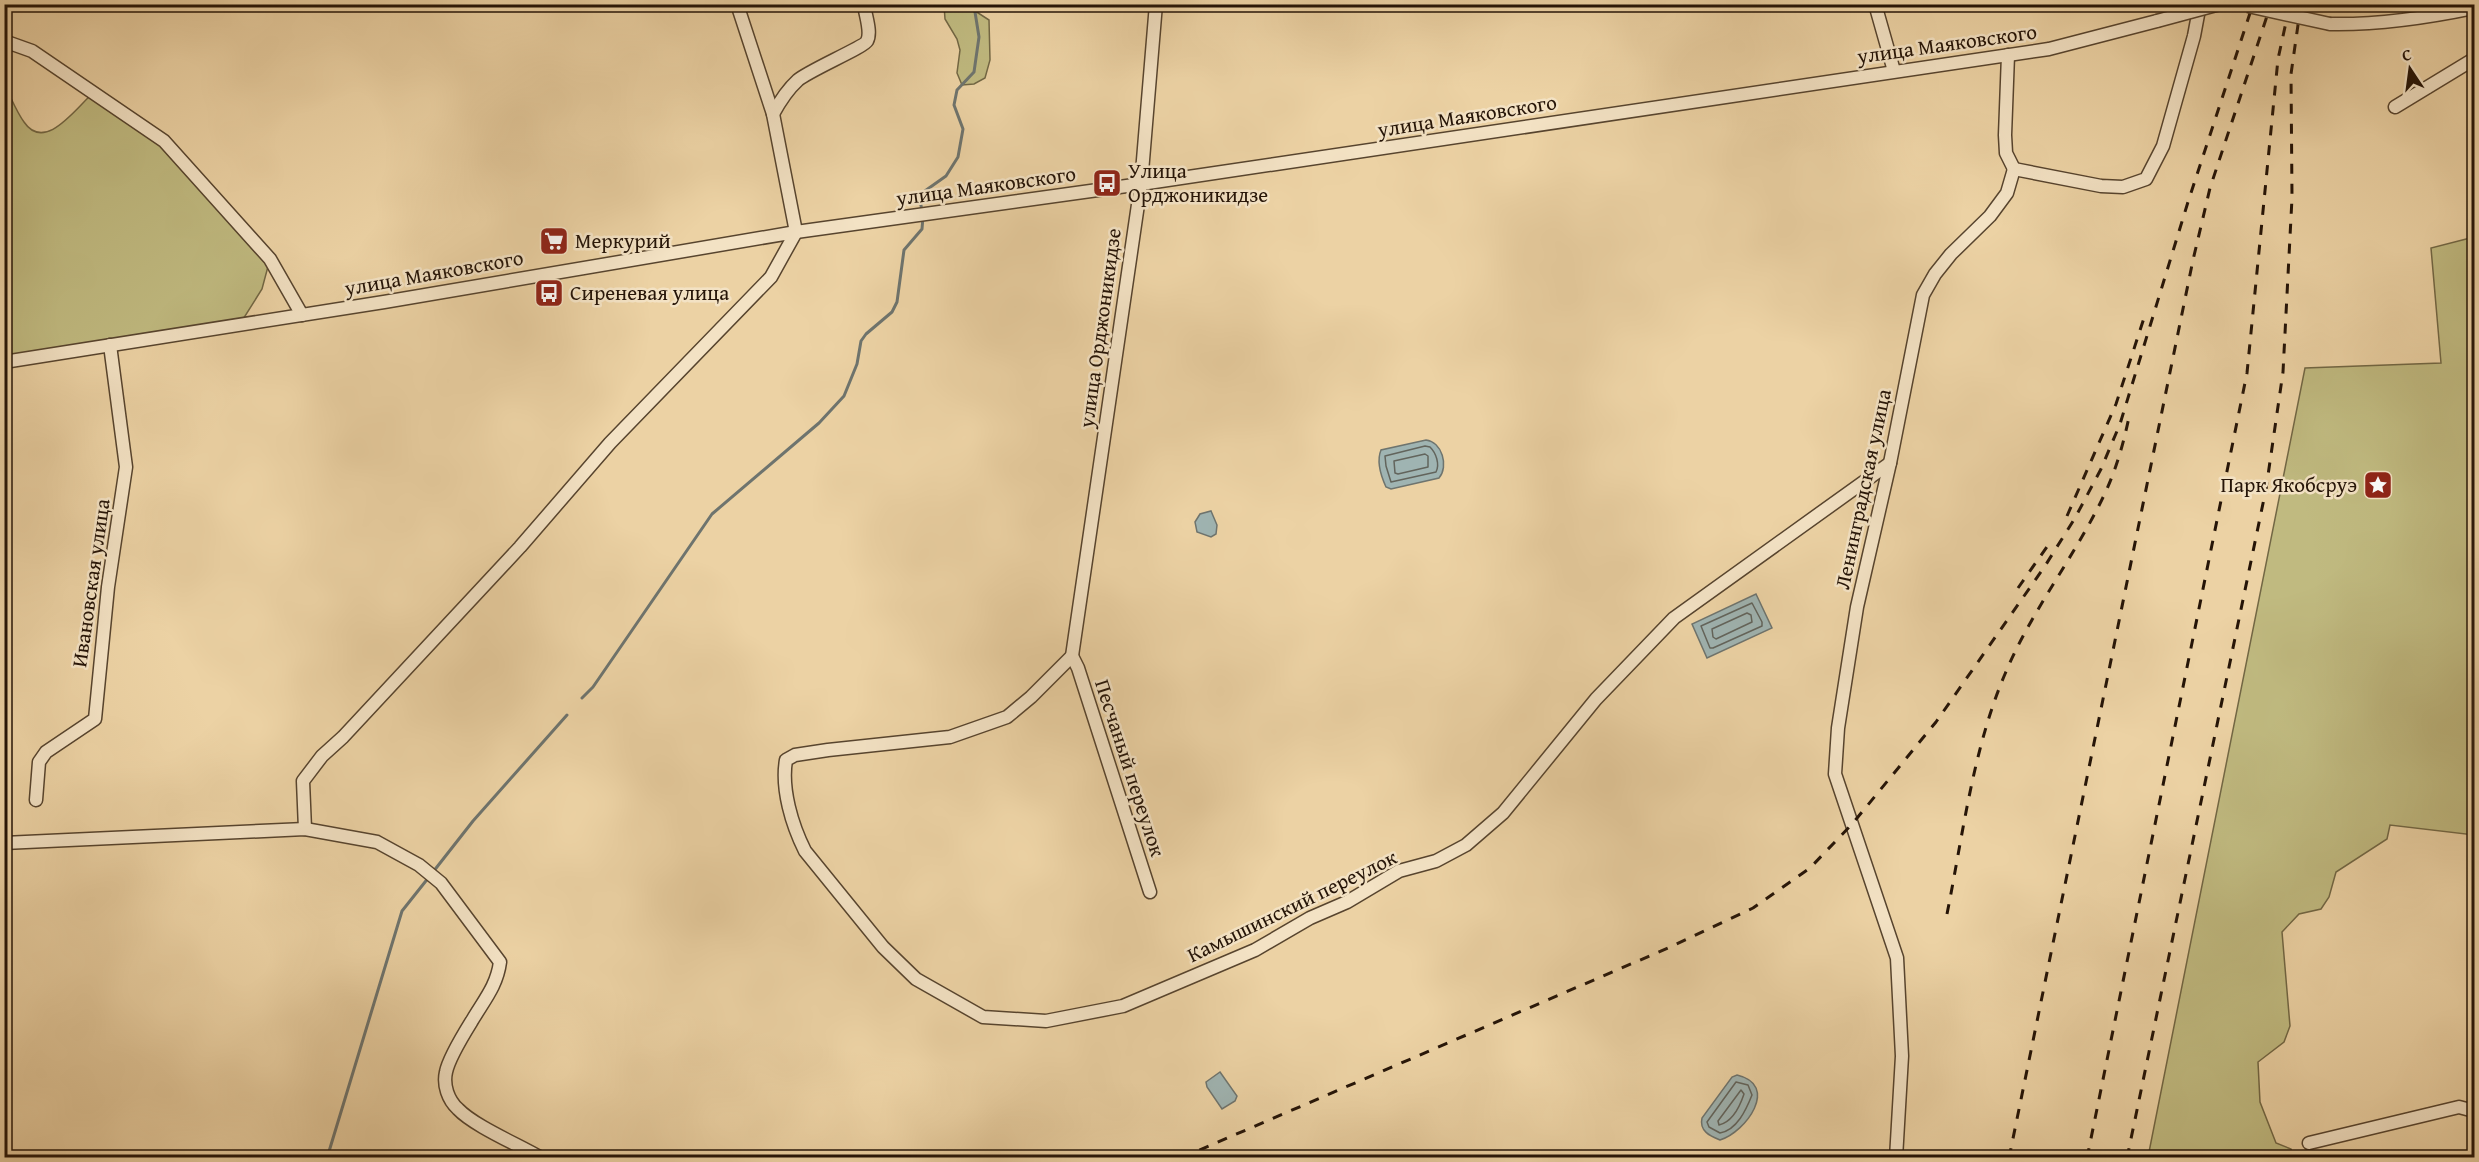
<svg xmlns="http://www.w3.org/2000/svg" width="2479" height="1162" viewBox="0 0 2479 1162" font-family="'Gentium Book Plus',serif">
<rect width="100%" height="100%" fill="#ecd2a4"/>
<filter id="stains"><feTurbulence type="fractalNoise" baseFrequency=".00333" numOctaves="4"/><feColorMatrix values="0 0 0 0 .2 0 0 0 0 .09 0 0 0 0 .02 0 0 0 .5 -.17"/></filter>
<radialGradient id="worn" r=".72"><stop offset=".6" stop-color="#630" stop-opacity="0"/><stop offset="1" stop-color="#630" stop-opacity=".3"/></radialGradient>
<!-- green -->
<g fill="#c0ba80" stroke="#726744" stroke-width="1.5">
<path d="M944,5H966L989,20L990,60L985,78L974,84L962,85L957,73L960,50L957,39L945,19Z"/>
<path d="M4,84C11,97 16,111 24,122C45,153 76,108 93,93L164,141L270,259L262,289L240,324L5,362Z"/>
<path d="M2474,237V835L2390,825L2387,839L2336,872L2329,897L2321,909L2299,914L2282,932L2290,1026L2284,1042L2258,1062L2260,1102L2276,1143L2291,1149L2292,1157H2148L2305,368L2441,363L2431,248Z"/>
</g>
<!-- water -->
<g fill="#9fb4b2" stroke="#6e746e" stroke-width="1.5">
<path d="M1426,440C1442,442 1449,466 1439,478L1391,489L1386,487C1381,476 1376,462 1381,450Z"/>
<path d="M1211,511L1217,525L1216,534L1211,537L1197,532L1195,522L1200,514Z"/>
<path d="M1756,594L1772,628L1707,658L1692,624Z"/>
<path d="M1220,1072L1237,1096L1235,1101L1222,1109L1207,1087L1206,1082Z"/>
<path d="M1737,1075C1780,1085 1746,1132 1720,1140C1710,1136 1699,1131 1702,1118L1732,1077Z"/>
</g>
<g fill="none" stroke-linecap="round" stroke-linejoin="round">
<!-- shore -->
<g stroke="#62645c" stroke-width="1.5">
<path d="M1425,446L1430,447C1436,453 1440,464 1436,472L1391,482L1386,466L1385,456Z"/>
<path d="M1425,454L1428,456V467L1398,474L1395,473L1394,461Z"/>
<path d="M1752,603L1762,622V626L1713,648H1710L1701,626Z"/>
<path d="M1747,613L1751,615L1752,622L1716,639L1713,637L1712,629Z"/>
<path d="M1736,1082L1748,1085L1752,1095C1746,1110 1737,1130 1720,1133L1709,1127L1707,1122Z"/>
<path d="M1741,1090L1744,1094C1740,1106 1732,1122 1719,1125L1718,1121Z"/>
</g>
<!-- stream -->
<g stroke="#6e746e" stroke-width="3">
<path d="M922,211L920,200L922,193L946,176L958,157L963,129L954,105L957,90L974,72L979,37L975,12L966,4"/>
<path d="M582,698L593,687L712,514L819,423L844,396L857,364L861,341L866,334L892,312L897,302L904,250L922,229L923,217"/>
<path d="M433,872L473,821L567,715"/>
<path d="M327,1158L402,911L429,877"/>
</g>
<!-- minor casing -->
<g stroke="#57442e" stroke-width="15">
<g id="minor">
<path d="M1875,4L1894,71"/>
<path d="M2330,24C2379,25 2426,18 2474,8"/>
<path d="M4,41L32,51L164,141L270,259L302,315"/>
<path d="M2008,55L2005,135L2006,153L2014,169"/>
<path d="M2395,107L2474,59"/>
<path d="M773,114C780,101 787,90 798,80C810,70 864,47 867,41C872,32 865,15 864,4"/>
<path d="M2014,169L2101,186L2123,187L2146,179L2163,146L2194,36L2200,4"/>
<path d="M4,362L384,302L796,232L1141,184L2049,49L2157,21"/>
<path d="M1072,656L1031,697L1007,717L950,737L828,750L795,755L786,760C781,789 792,825 805,851L883,947L916,979L983,1017L1046,1021L1123,1006L1255,950L1310,918L1347,902L1399,871L1436,861L1466,845L1503,813L1596,699L1674,618L1890,463"/>
<path d="M1072,656L1141,184L1156,4"/>
<path d="M1072,656L1078,668L1150,892"/>
<path d="M36,800L39,762L46,752L95,719L108,587L126,467L110,345"/>
<path d="M305,829L303,781L322,756L343,737L520,547L610,443L771,277L796,232L773,114L737,4"/>
<path d="M4,843L305,829L377,842L419,865L441,883L500,962C497,985 485,999 473,1019C465,1032 449,1057 446,1072C443,1085 448,1100 458,1109C474,1126 519,1145 541,1158"/>
<path d="M2309,1143L2459,1107L2474,1111"/>
<path d="M1896,1158L1902,1056L1897,958L1835,774L1838,728L1857,607L1890,463L1923,295L1935,274L1951,254L1990,216L2007,193L2014,169"/>
</g>
</g>
<!-- minor -->
<use href="#minor" stroke="#f3e2c4" stroke-width="12"/>
<!-- rail -->
<g stroke="#251407" stroke-width="3" stroke-dasharray="10 10" stroke-linecap="butt">
<path d="M2067,516L2116,404L2145,315"/>
<path d="M2018,588L2051,541"/>
<path d="M1947,914C1963,834 1973,749 2005,674C2032,609 2077,554 2106,491C2117,467 2124,441 2129,417"/>
<path d="M1181,1158L1668,948L1753,908L1810,868L1853,823L1936,722L2045,566L2075,518L2101,469L2120,424L2188,202L2253,4"/>
<path d="M2009,1158L2193,260L2210,188L2271,4"/>
<path d="M2087,1158L2247,373L2278,59L2290,4"/>
<path d="M2127,1158L2266,489L2283,372L2292,198L2291,74L2301,4"/>
</g>
<!-- minor-bridge casing -->
<g stroke="#57442e" stroke-width="15" stroke-linecap="butt">
<g id="minor-bridge">
<path d="M2248,6L2330,24"/>
<path d="M2157,21L2220,4"/>
</g>
</g>
<!-- minor-bridge -->
<use href="#minor-bridge" stroke="#f3e2c4" stroke-width="12"/>
</g>
<!-- icons -->
<defs>
<g id="bus-square" transform="scale(1.5)"><rect x="-9" y="-9" width="18" height="18" rx="4" fill="#8f2418" stroke="#f3e2c4"/><path d="M-5-6H5V4H4V6H2V4H-2V6H-4V4H-5ZM-3.5-4V0h7V-4ZM-3.5 1.2v1.5H-2V1.2ZM2 1.2v1.5H3.5V1.2Z" fill="#fff"/></g>
<g id="supermarket-square" transform="scale(1.5)"><rect x="-9" y="-9" width="18" height="18" rx="4" fill="#8f2418" stroke="#f3e2c4"/><path d="M-6-5.5h2.5l.6 2H6L4.5 2H-2.5L-4.4-4H-6ZM-1.5 3.2a1.3 1.3 0 1 0 .1 0ZM3 3.2a1.3 1.3 0 1 0 .1 0Z" fill="#fff"/></g>
<g id="sight-square" transform="scale(1.5)"><rect x="-9" y="-9" width="18" height="18" rx="4" fill="#8f2418" stroke="#f3e2c4"/><path d="M0-6L1.8-2.2L6-1.7L2.9 1.2L3.7 5.4L0 3.3L-3.7 5.4L-2.9 1.2L-6-1.7L-1.8-2.2Z" fill="#fff"/></g>
</defs>
<g fill-rule="evenodd">
<use href="#bus-square" x="1107" y="183"/>
<use href="#supermarket-square" x="554" y="241"/>
<use href="#bus-square" x="549" y="293"/>
<use href="#sight-square" x="2378" y="485"/>
</g>
<g text-anchor="middle" stroke-width="5" stroke-linejoin="round" paint-order="stroke">
<!-- street labels -->
<g font-size="21" fill="#251407" stroke="#f3e2c4">
<text transform="translate(1947 44) rotate(-8)" y="7">улица Маяковского</text>
<text transform="translate(1467 116) rotate(-9)" y="7">улица Маяковского</text>
<text transform="translate(986 186) rotate(-8)" y="7">улица Маяковского</text>
<text transform="translate(434 273) rotate(-10)" y="7">улица Маяковского</text>
<text transform="translate(1100 328) rotate(-82)" y="7">улица Орджоникидзе</text>
<text transform="translate(1863 489) rotate(-78)" y="7">Ленинградская улица</text>
<text transform="translate(91 583) rotate(-82)" y="7">Ивановская улица</text>
<text transform="translate(1130 768) rotate(72)" y="7">Песчаный переулок</text>
<text transform="translate(1292 906) rotate(-26)" y="7">Камышинский переулок</text>
</g>
<!-- poi labels -->
<g font-size="21" fill="#251407" stroke="#f3e2c4" text-anchor="start">
<text x="1128" y="178">Улица<tspan x="1128" dy="24">Орджоникидзе</tspan></text>
<text x="575" y="248">Меркурий</text>
<text x="570" y="300">Сиреневая улица</text>
<text x="2357" y="492" text-anchor="end">Парк Якобсруэ</text>
</g>
</g>
<!-- margin -->
<rect width="2479" height="1162" fill="none" stroke="#ecd2a4" stroke-width="24"/>
<rect x="6" y="6" width="2467" height="1150" fill="none" stroke="#251407" stroke-width="3"/>
<rect x="12" y="12" width="2455" height="1138" fill="none" stroke="#251407" stroke-width="1.5"/>
<!-- north arrow -->
<g transform="translate(2410 69) rotate(347)" stroke="#f3e2c4" stroke-width="4.5" paint-order="stroke">
<path d="M0-4.5L10 22L0 15L-10 22Z" fill="#251407"/>
<text y="-9" font-size="16" font-weight="bold" text-anchor="middle" fill="#251407">С</text>
</g>
<rect width="100%" height="100%" filter="url(#stains)"/>
<rect width="100%" height="100%" fill="url(#worn)"/>
</svg>
